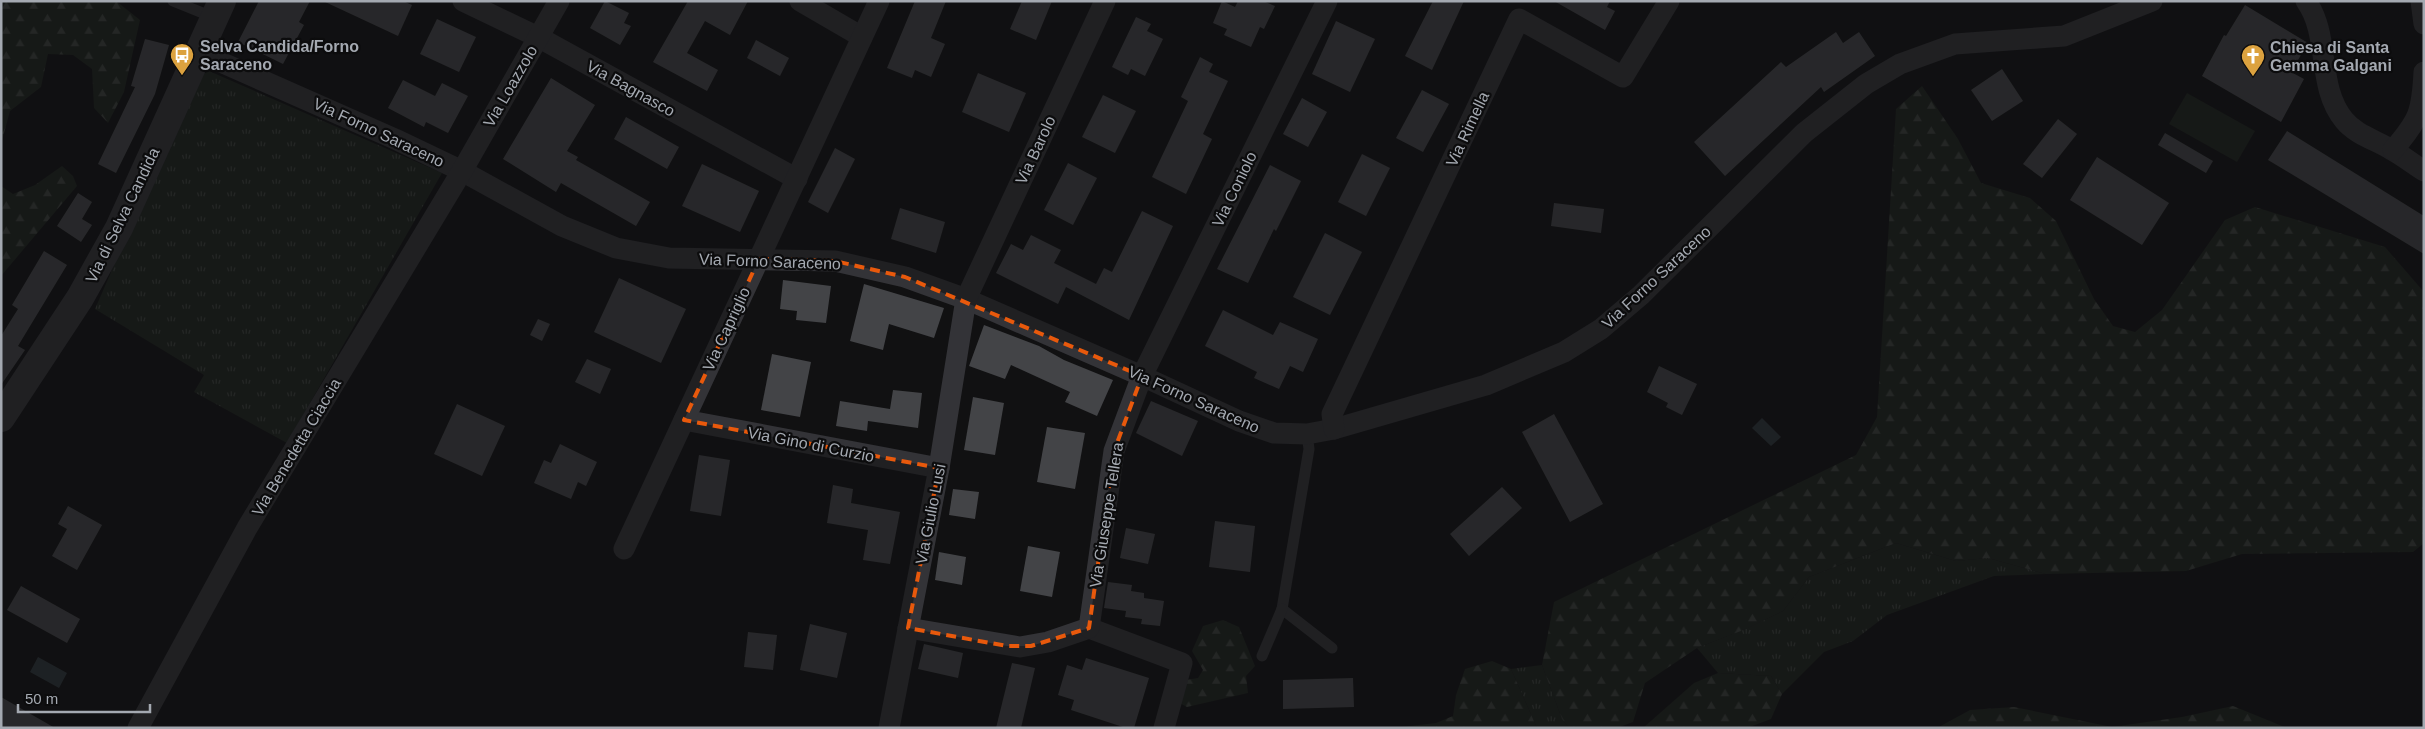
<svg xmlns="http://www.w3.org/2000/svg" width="2425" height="729" viewBox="0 0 2425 729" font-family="Helvetica,sans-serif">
<defs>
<pattern id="grass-tufts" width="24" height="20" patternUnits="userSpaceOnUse" patternTransform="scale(1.25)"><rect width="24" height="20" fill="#1e241e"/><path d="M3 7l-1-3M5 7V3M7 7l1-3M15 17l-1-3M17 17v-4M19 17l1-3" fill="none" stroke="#3c413c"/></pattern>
<pattern id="forest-firs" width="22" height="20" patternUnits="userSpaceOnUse" patternTransform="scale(1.25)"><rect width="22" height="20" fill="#1e241e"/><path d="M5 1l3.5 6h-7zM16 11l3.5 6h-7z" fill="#3c413c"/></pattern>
</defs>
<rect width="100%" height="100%" fill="#111112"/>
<!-- grass -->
<g fill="url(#grass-tufts)">
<path d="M209,71L442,173L287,443L194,392L204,375L95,309L196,77Z"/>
<path d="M1896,543L1956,561L1988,558L2046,574L1994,576L1887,615L1853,641L1824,652L1782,694L1771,676L1718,673L1697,648L1745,629L1783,611L1809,577Z"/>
<path d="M1542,665L1562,719L1569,728H1537L1511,669Z"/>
</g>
<!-- forest -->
<g fill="url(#forest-firs)">
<path d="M1,1H116L140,20L124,92L108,123L94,108L92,69L73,55L48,54L41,87L10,111L1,144Z"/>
<path d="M1922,86L1958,139L1981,183L2030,198L2056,221L2094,299L2113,326L2135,332L2162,310L2225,220L2255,207L2385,247L2424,292V543L2413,552L2242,554L2186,571L2046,574L1988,558L1956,561L1896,543L1809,577L1783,611L1746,629L1697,648L1645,683L1633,722L1617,728H1569L1562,719L1542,665L1554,602L1856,455L1877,417L1896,109Z"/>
<path d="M62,166L73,176L77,186L1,276V186L13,194L35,185Z"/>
<path d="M1223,620L1239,627L1255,666L1246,676L1248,693L1187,707L1174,700L1180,681L1198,678L1203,670L1192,651L1203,626Z"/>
<path d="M1492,661L1511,669L1537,728H1393L1436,723L1453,716L1456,695L1465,669Z"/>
<path d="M1718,673L1771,676L1782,694L1771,719L1747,728H1643L1694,683Z"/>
<path d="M2233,706L2287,728H1937L1970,710L2014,707L2112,727L2182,717Z"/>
</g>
<!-- green -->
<path fill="#1e241e" d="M2187,93L2255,131L2237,162L2169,124Z"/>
<!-- water -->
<g fill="#2e363b">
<path d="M1762,418L1781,437L1771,446L1752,428Z"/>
<path d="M38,657L67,673L59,688L30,672Z"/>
</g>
<!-- building -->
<g fill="#434447">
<path d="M259,1H310L299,22L304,25L283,64L238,42Z"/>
<path d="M323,1H403L412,5L398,36Z"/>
<path d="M605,1L629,13L624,23L631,26L620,45L590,28Z"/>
<path d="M688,1H748L730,35L705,21L687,53L718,70L707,91L653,62Z"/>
<path d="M915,1H946L931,38L945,44L931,77L915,70L912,78L887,68Z"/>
<path d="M1022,1H1052L1036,40L1010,29Z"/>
<path d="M1222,1L1235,7L1238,1H1263L1275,6L1264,29L1260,27L1251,47L1224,35L1227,29L1213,23Z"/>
<path d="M1433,1H1464L1432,70L1405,56Z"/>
<path d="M1554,1H1610L1607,7L1615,11L1605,30Z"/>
<path d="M2245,5L2308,43L2291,72L2304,79L2281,122L2202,76L2224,35L2226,36Z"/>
<path d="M1136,17L1151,24L1147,31L1163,39L1145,76L1131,69L1128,75L1112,67Z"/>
<path d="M437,19L476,37L459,72L420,54Z"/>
<path d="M1336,21L1375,39L1350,92L1312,74Z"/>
<path d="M1836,32L1843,43L1859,32L1875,56L1824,92L1821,87L1725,176L1694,142L1781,62L1786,67Z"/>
<path d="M145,39L169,45L155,94L116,173L98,164L135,87L131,86Z"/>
<path d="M756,40L789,58L780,76L747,58Z"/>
<path d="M1200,57L1213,64L1209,72L1228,81L1203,134L1212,139L1186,194L1152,177L1188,101L1181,97Z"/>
<path d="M2002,69L2023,101L1992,121L1971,90Z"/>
<path d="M978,73L1026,93L1009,132L962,112Z"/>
<path d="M551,78L595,105L567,151L578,157L576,160L650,202L636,226L561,183L556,192L503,159Z"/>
<path d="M403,80L435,96L442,83L468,96L448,133L426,122L424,127L388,108Z"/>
<path d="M1422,90L1449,104L1423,152L1396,138Z"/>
<path d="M1103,95L1136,111L1115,153L1082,137Z"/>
<path d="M1302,98L1327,112L1308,147L1283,134Z"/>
<path d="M626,117L679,147L667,169L614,139Z"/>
<path d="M2058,119L2077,134L2042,178L2023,164Z"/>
<path d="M2287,131L2424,216V254L2268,160Z"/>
<path d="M2165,133L2213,161L2206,173L2158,145Z"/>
<path d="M835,148L855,159L828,213L808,202Z"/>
<path d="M1362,154L1390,168L1366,216L1338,202Z"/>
<path d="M2097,157L2169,203L2142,245L2070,200Z"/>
<path d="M1068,163L1097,178L1073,225L1044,210Z"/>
<path d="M702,164L759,191L740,232L682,206Z"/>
<path d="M1270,165L1301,181L1276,231L1274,229L1248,283L1217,269Z"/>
<path d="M78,193L92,202L82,219L92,225L81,242L57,226Z"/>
<path d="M1554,203L1604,209L1601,233L1551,226Z"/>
<path d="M900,208L945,222L936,253L891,239Z"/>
<path d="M1142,211L1173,226L1129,320L1066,287L1058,304L996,273L1011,244L1023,250L1031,235L1061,250L1054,263L1096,284L1104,268L1112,272Z"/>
<path d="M1325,233L1362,252L1330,315L1293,297Z"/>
<path d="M44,251L67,265L18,346L25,350L1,385V336L18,309L12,305Z"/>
<path d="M619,278L686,309L661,363L594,332Z"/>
<path d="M783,280L831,286L826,323L796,320L797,311L780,309Z"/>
<path d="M864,284L944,308L934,338L889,324L883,350L850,341Z"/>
<path d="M1223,310L1273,335L1280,322L1318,339L1303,372L1290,366L1279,389L1254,378L1257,372L1205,346Z"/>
<path d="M538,319L550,324L542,341L530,335Z"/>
<path d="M984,325L1039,346L1064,360L1113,380L1097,416L1065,402L1070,392L1011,365L1005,379L969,366Z"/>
<path d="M772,354L811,362L800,417L761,410Z"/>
<path d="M587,359L611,369L600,394L575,382Z"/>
<path d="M1659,366L1697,384L1682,415L1666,407L1668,403L1647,392Z"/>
<path d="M893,390L922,393L918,428L868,421L867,431L836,426L840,401L890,409Z"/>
<path d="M973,397L1004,403L995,455L964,450Z"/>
<path d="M1151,401L1198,421L1182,456L1136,433Z"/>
<path d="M457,404L505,426L482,476L434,454Z"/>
<path d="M1554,414L1603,504L1570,522L1522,432Z"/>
<path d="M1047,427L1085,433L1075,489L1037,482Z"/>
<path d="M560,444L597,462L586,486L578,482L571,499L534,483L544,460L551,463Z"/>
<path d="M699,455L730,460L721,516L690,511Z"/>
<path d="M833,485L853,489L851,503L900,512L890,564L863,560L868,530L827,523Z"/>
<path d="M1502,487L1522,508L1469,556L1450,534Z"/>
<path d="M953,489L979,492L975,519L949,515Z"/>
<path d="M68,506L102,525L77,570L52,556L67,529L58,524Z"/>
<path d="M1215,521L1255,526L1250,572L1209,567Z"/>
<path d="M1126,528L1155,534L1148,564L1120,558Z"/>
<path d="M1028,546L1060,552L1052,597L1020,591Z"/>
<path d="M939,552L966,557L962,585L935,580Z"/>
<path d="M1108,582L1132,585L1131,591L1144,593V598L1164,601L1160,626L1141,624L1142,619L1125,617L1126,611L1104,608Z"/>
<path d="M21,586L80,619L67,643L7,610Z"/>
<path d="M810,624L847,633L837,678L800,670Z"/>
<path d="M748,632L777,635L773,670L744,667Z"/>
<path d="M924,644L963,653L958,678L918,669Z"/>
<path d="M1086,658L1149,678L1134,728H1126L1071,710L1074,700L1058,695L1067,665L1082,670Z"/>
<path d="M1012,663L1035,668L1021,728H996Z"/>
<path d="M1353,678L1354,707L1283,709V680Z"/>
<path d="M1,697L55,728H1Z"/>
</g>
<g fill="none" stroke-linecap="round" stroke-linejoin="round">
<!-- service -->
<g stroke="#333337" stroke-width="11">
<path d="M173,1L215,18"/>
<path d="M1307,434L1309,449L1282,609L1332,648"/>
<path d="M1262,656L1282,609"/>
</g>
<!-- minor -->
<g stroke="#333337" stroke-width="21">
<path d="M463,1L538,37L797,179"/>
<path d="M800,1L862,37"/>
<path d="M2306,1C2331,36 2316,86 2344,120C2356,135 2376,140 2392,150C2403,156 2413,164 2424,171"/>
<path d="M2421,1L2424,24"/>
<path d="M198,52L395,139L462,171L562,226L616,248L669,258L835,261L905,277L966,299L1142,376L1239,421L1274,433L1307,434L1334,429L1486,385L1564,352L1601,329L1641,295L1804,133L1866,84L1900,64L1955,44L2064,36L2152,1"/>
<path d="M2393,150C2419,120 2422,112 2424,72"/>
<path d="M684,420L939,468"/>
<path d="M1334,429L1332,414L1519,19L1623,77L1669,1"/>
<path d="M624,549L879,1"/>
<path d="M908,628L1020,647L1048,642L1089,628L1182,663L1164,728"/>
<path d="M1089,628L1114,451L1142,376L1327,1"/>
<path d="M138,728L247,528L462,171L559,1"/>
<path d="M889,728L939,468L966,299L1105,1"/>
</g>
<!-- tertiary -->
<path stroke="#333337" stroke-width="28" d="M1,418L80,298L119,228L222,1"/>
</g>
<!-- marked area -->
<path d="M0 0H2425V729H0ZM759,259L835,261L905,277L1142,376L1114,451L1089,628L1031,646H1007L908,628L939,468L684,420Z" fill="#111112" fill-opacity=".55" fill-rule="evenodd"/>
<path fill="none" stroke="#e8590c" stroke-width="4" stroke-dasharray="10 6" stroke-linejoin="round" d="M759,259L835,261L905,277L1142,376L1114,451L1089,628L1031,646H1007L908,628L939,468L684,420Z"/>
<!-- icons -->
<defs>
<g id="bus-pin" transform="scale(1.25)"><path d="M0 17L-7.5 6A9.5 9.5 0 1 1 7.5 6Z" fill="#dca23f" stroke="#0c0c0d"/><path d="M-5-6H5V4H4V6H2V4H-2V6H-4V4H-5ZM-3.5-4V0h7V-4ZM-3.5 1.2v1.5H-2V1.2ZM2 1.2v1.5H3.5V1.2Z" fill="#fff"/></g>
<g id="church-pin" transform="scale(1.25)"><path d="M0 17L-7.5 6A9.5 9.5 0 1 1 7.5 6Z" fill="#dca23f" stroke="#0c0c0d"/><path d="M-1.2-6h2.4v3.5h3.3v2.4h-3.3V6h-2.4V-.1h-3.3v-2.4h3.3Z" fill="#fff"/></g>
</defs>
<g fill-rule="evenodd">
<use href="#bus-pin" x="182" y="55"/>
<use href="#church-pin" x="2253" y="56"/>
</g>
<g text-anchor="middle" stroke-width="4.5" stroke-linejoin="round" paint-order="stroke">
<!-- poi labels -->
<g font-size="16" font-weight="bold" fill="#a4a9b1" stroke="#0c0c0d" text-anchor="start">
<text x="200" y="52">Selva Candida/Forno<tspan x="200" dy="18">Saraceno</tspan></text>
<text x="2270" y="53">Chiesa di Santa<tspan x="2270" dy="18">Gemma Galgani</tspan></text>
</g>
<!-- street labels -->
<g font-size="16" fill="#a4a9b1" stroke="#0c0c0d">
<text transform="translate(510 86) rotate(-60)" y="6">Via Loazzolo</text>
<text transform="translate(631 88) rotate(29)" y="6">Via Bagnasco</text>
<text transform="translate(1467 129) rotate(-65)" y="6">Via Rimella</text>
<text transform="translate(379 132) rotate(25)" y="6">Via Forno Saraceno</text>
<text transform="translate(1035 150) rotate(-65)" y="6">Via Barolo</text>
<text transform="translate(1234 189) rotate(-64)" y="6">Via Coniolo</text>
<text transform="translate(122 215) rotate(-64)" y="6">Via di Selva Candida</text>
<text transform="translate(770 261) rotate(2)" y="6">Via Forno Saraceno</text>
<text transform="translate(1656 277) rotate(-43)" y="6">Via Forno Saraceno</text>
<text transform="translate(726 329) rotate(-65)" y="6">Via Capriglio</text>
<text transform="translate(1194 399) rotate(24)" y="6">Via Forno Saraceno</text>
<text transform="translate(811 444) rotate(11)" y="6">Via Gino di Curzio</text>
<text transform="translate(296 447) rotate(-59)" y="6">Via Benedetta Ciaccia</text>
<text transform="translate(930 514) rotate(-79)" y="6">Via Giulio Lusi</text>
<text transform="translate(1106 515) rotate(-81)" y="6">Via Giuseppe Tellera</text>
</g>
</g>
<!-- border -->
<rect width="2425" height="729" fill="none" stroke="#a4a9b1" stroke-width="5"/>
<!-- scale -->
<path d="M18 704v8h132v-8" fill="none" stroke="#a4a9b1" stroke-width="2.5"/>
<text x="25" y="704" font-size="15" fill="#a4a9b1" stroke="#0c0c0d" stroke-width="4" paint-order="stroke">50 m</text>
</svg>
